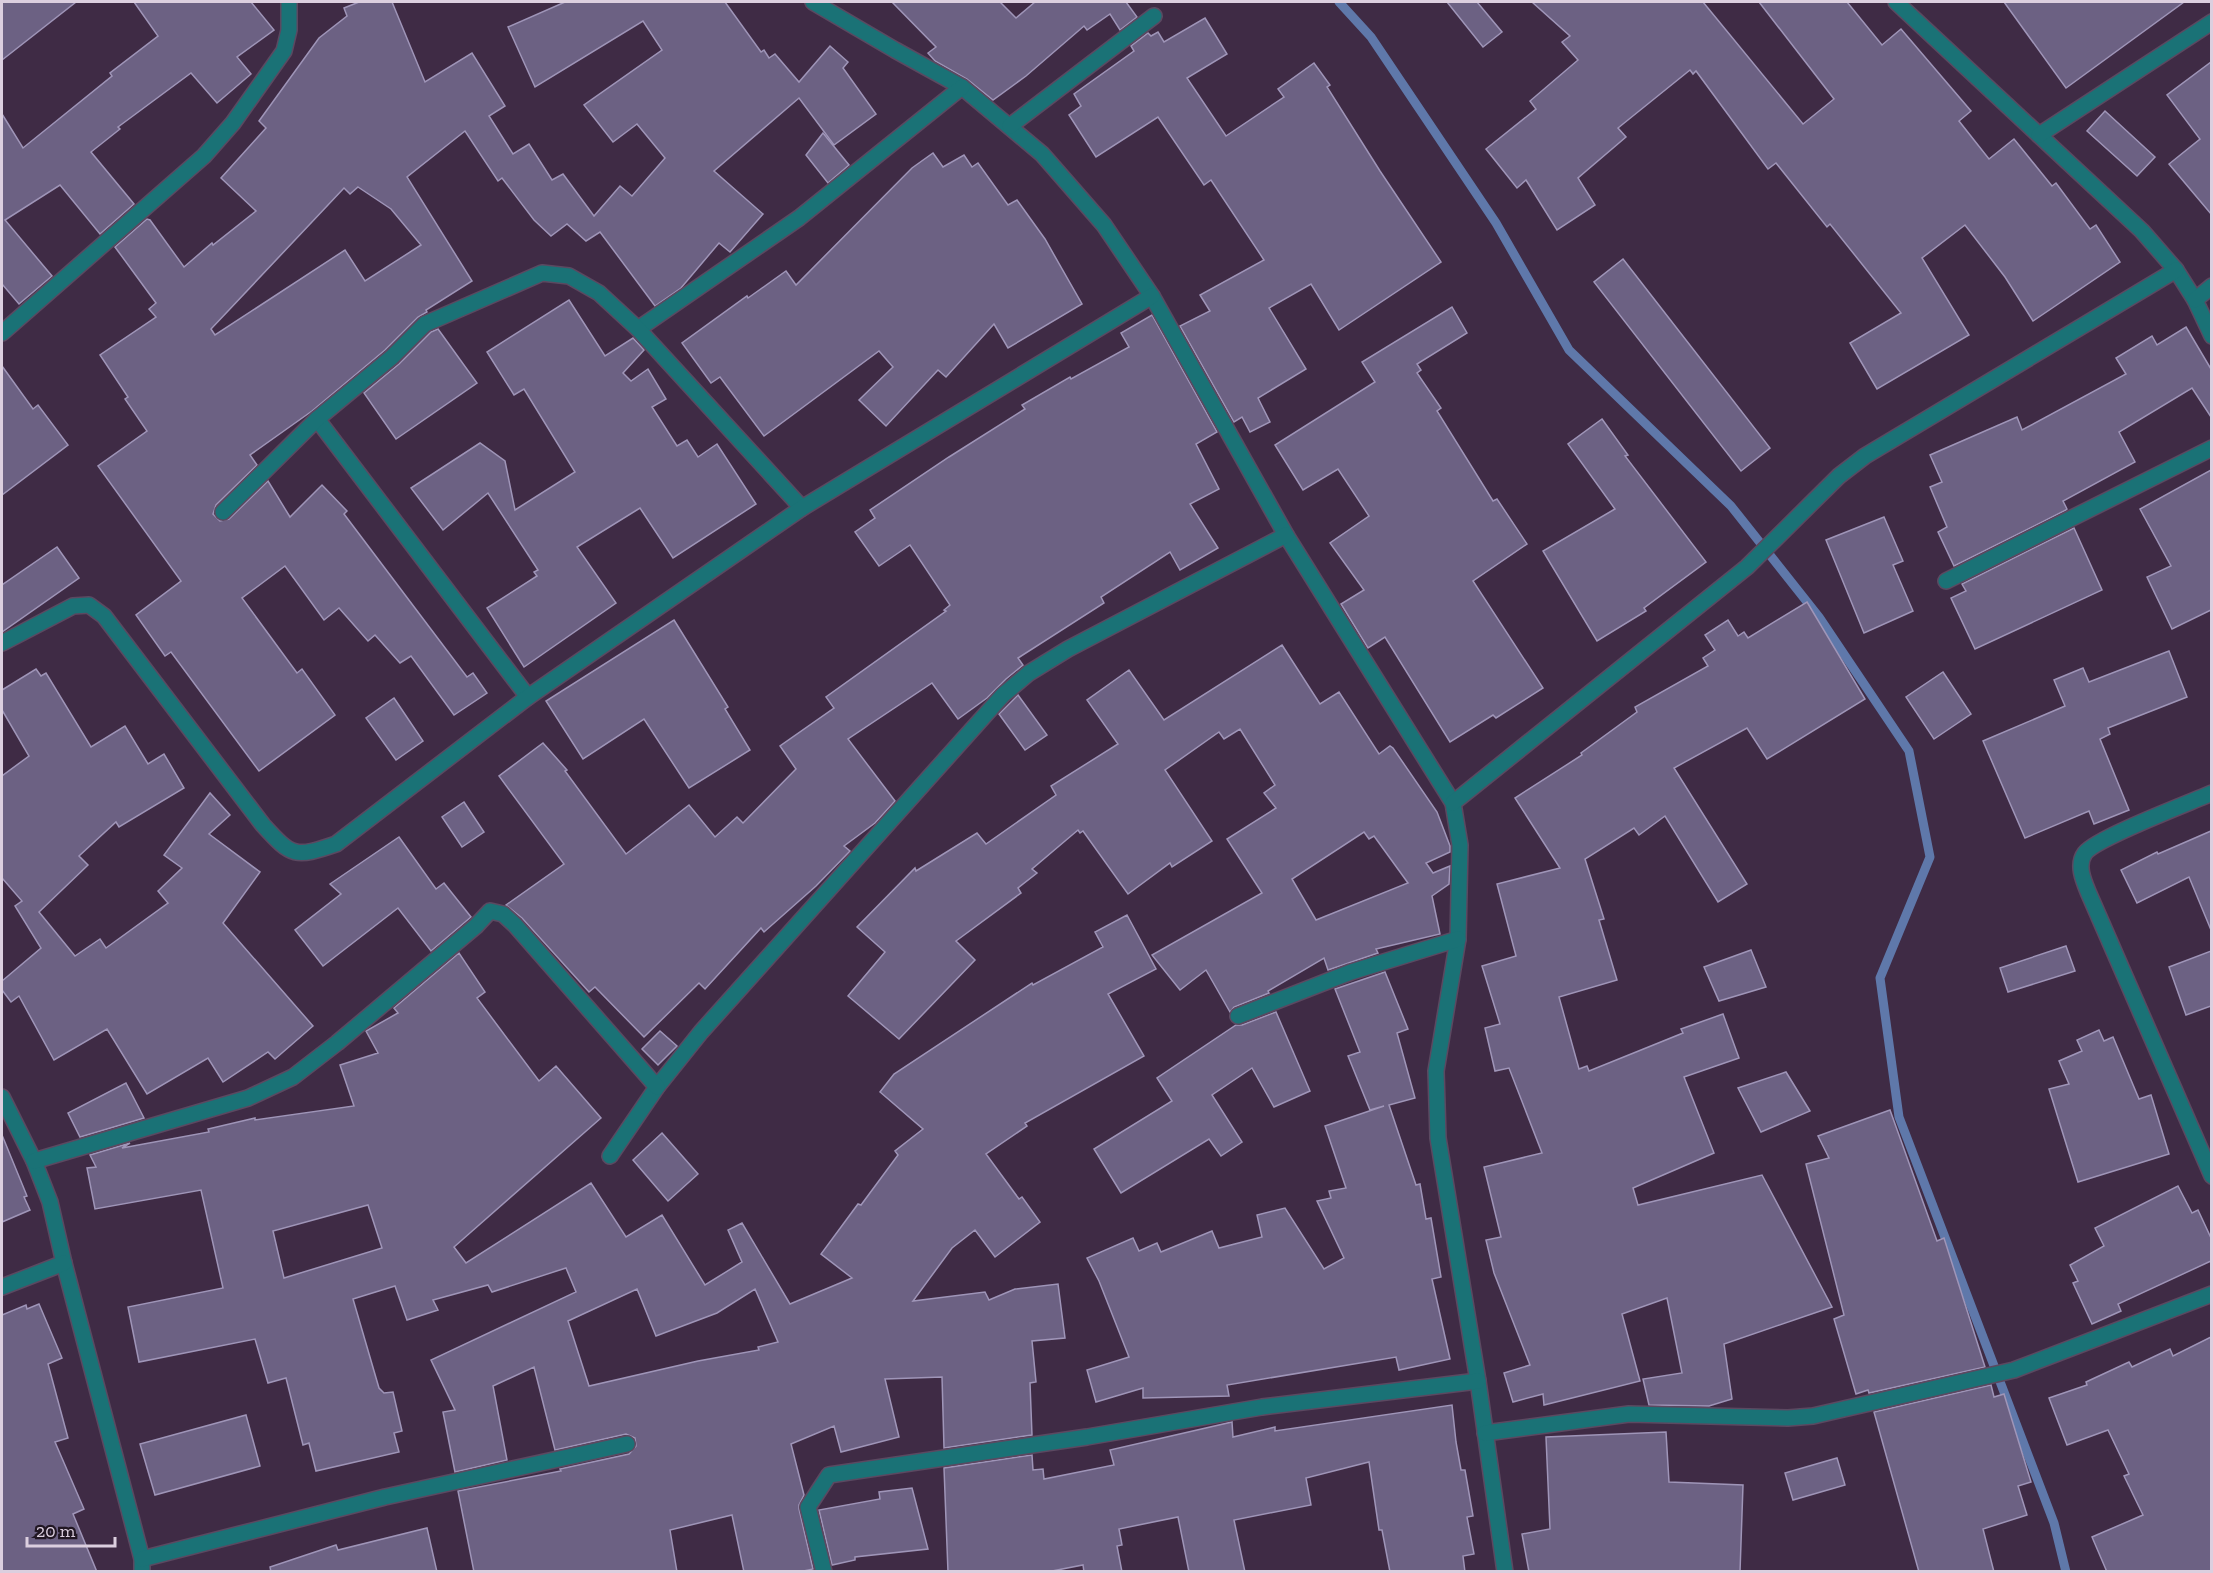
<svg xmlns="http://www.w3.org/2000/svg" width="2213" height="1573" viewBox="0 0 2213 1573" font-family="'Zilla Slab',serif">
<rect width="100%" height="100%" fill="#3f2b45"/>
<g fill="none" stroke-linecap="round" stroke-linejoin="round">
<!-- stream -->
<path stroke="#5f78aa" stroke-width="9" d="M1339,2L1371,37L1496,223L1569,350L1731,506L1819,617L1909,751L1930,857L1880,978L1899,1117L2054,1523L2066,1572"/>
</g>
<!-- building -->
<g fill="#6c6183" stroke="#9f95b8" stroke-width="1.5" fill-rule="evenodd">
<path d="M2,2H76L2,60Z"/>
<path d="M134,2H251L274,30L237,57L251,74L217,103L191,73L118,127L120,129L91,152L134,204L100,234L60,185L5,220L52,276L19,304L2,284V114L23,148L112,76L110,73L158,36Z"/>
<path d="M359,2H392L425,82L472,53L505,106L489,116L513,154L529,144L552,180L563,174L594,216L620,186L632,196L665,158L637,124L613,142L584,105L662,50L643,21L535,87L508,27L565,2H725L761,52L764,50L769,58L775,54L799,82L830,46L848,62L843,68L876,114L834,145L799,98L714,171L763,214L730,252L719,243L681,288L655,306L600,232L586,241L567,224L551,236L534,220L502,178L498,181L465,131L407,177L472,281L426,310L427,312L418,317L385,350L312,411L250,455L257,465L216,505L213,514L220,521L229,519L268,481L290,517L322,485L347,511L344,514L467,677L473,673L487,693L454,715L411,656L400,663L375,635L368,641L339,608L324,620L285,566L242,598L297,673L302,669L335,715L259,771L171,652L165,656L136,615L181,581L98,466L147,431L125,399L128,397L100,355L156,317L149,309L156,303L115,247L147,219L150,220L184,267L212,243L213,245L256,211L221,178L266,128L259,121L319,38L347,16L344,8ZM358,187L391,209L421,245L365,281L345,250L215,335L211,329L344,188L350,194Z"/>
<path d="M892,2H1000L1016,18L1035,2H1126L1137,17L1120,30L1110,14L1087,30L1084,26L1026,76L993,100L967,79L935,61L928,53L936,47Z"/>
<path d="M1447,2H1477L1502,32L1483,47Z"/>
<path d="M1532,2H1703L1803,124L1834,99L1759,2H1847L1882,45L1901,29L1971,111L1959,121L1989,159L2014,139L2052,186L2056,183L2090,229L2096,225L2120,262L2033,321L2005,277L1965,225L1922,258L1969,335L1877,389L1850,343L1901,313L1830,224L1827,227L1776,163L1768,169L1696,71L1693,74L1690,70L1618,128L1626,137L1578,178L1595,205L1557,230L1526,180L1517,188L1486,149L1536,109L1530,101L1578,60L1562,42L1570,36Z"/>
<path d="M2004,2H2184L2066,88Z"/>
<path d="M1205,18L1227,54L1187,78L1226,136L1284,97L1278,89L1314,63L1330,85L1327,87L1380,171L1441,262L1339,330L1311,284L1269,308L1306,369L1258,398L1270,422L1250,432L1242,417L1234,422L1180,326L1210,311L1200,295L1264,260L1211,180L1204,185L1158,117L1096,157L1069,115L1081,106L1074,94L1134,51L1131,46L1148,33L1151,36L1158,32L1164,42Z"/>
<path d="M2211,62V214L2169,164L2200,139L2167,95Z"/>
<path d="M2105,111L2155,157L2137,176L2087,131Z"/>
<path d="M823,133L849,165L828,183L806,155Z"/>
<path d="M933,153L943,167L964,155L972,167L978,163L1008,205L1017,200L1045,239L1082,304L1008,348L994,324L946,377L938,370L886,426L859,400L893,367L879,351L764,436L720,377L711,383L682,343L747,296L748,298L786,271L796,285L912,168Z"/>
<path d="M1623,259L1770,448L1741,471L1594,282Z"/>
<path d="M569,300L605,356L633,338L644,350L623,373L631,381L648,369L666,399L652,407L677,446L687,440L698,457L717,444L756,504L673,558L640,508L577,547L616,603L524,667L487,608L537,576L534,572L538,570L488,493L443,530L411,488L480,443L505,461L515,510L575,472L524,389L514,395L487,352Z"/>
<path d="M1452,307L1467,333L1417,364L1421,370L1417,373L1441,408L1437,411L1493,501L1497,499L1527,544L1473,581L1543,688L1496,718L1493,715L1450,742L1385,637L1368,648L1341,604L1364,590L1330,543L1369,516L1338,469L1303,490L1275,445L1375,382L1362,362Z"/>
<path d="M1152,315L1217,432L1196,444L1219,489L1190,504L1218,548L1180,570L1170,552L1101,597L1104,603L1018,658L1023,665L1006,679L987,698L958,719L932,683L848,739L895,801L875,823L844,846L850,851L816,886L764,932L761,928L705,989L699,983L644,1037L595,987L589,992L522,918L506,905L564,864L499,776L543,743L567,770L565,771L626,854L689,805L715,837L737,817L743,823L796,769L780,746L834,708L826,697L946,611L944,610L950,605L910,545L879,566L855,532L875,518L870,510L949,457L1025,409L1022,405L1070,377L1071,379L1129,347L1121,333Z"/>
<path d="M2186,327L2211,369V417L2192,388L2119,432L2135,462L2063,501L2067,509L2066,510L1954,566L1938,532L1947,527L1930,487L1942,482L1930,455L2017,417L2022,430L2126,374L2116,358L2152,336L2157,345Z"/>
<path d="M438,329L477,383L396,439L364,393L399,364L431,332Z"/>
<path d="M2,366L33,409L38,405L68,445L2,495Z"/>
<path d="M1602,419L1628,455L1625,456L1706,562L1644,608L1646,611L1597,641L1543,551L1615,509L1568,444Z"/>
<path d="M2211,470V610L2172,629L2147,577L2171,566L2140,509Z"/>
<path d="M1884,517L1903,561L1893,565L1913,611L1864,633L1826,540Z"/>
<path d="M2074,528L2102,590L1975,649L1951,598L1966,591L1962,584Z"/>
<path d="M57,547L79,578L2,632V585Z"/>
<path d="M1807,602L1865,699L1767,759L1747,728L1674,768L1747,884L1718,902L1665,816L1639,835L1634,828L1585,859L1604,919L1599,920L1617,980L1559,997L1579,1069L1587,1066L1589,1071L1683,1033L1681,1029L1723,1014L1739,1058L1684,1077L1714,1153L1633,1188L1638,1205L1762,1175L1832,1307L1724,1344L1732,1399L1709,1406L1649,1405L1643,1379L1682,1373L1667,1298L1622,1314L1640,1381L1544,1405L1543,1394L1513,1402L1504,1373L1530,1365L1494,1273L1486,1240L1501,1237L1484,1167L1542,1153L1509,1068L1495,1071L1485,1028L1500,1024L1482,966L1516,956L1497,884L1560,868L1515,798L1582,755L1581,753L1637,712L1635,707L1708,666L1703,658L1715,650L1705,635L1728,620L1738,636L1744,632L1748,638Z"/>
<path d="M674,620L728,707L725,709L750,750L689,788L644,719L583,759L546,701Z"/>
<path d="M1282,645L1320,704L1339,692L1379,754L1390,746L1393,748L1437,812L1450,846V852L1426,863L1433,873L1450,866L1449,884L1432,896L1440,934L1376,949L1378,953L1328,970L1324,958L1268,991L1269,993L1234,1007L1230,1012L1206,970L1180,990L1152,955L1262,893L1227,839L1276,808L1264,793L1275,785L1240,729L1224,739L1219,732L1165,770L1212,841L1172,867L1170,863L1128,894L1083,831L1080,833L1078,830L1032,869L1037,873L1018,888L1021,893L956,941L975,960L899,1039L848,996L885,952L857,927L915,868L916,871L977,833L986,844L1056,795L1051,786L1118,744L1087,700L1129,670L1164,720ZM1364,832L1369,839L1374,836L1408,883L1316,920L1292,879Z"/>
<path d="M2169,651L2187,697L2108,728L2110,734L2100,739L2129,810L2094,824L2089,811L2025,838L1983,741L2065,706L2054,680L2083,668L2089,682Z"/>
<path d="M36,669L41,676L46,673L91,747L125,726L148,764L164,754L184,788L119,827L116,822L79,856L88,865L39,912L75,956L100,939L106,948L168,903L158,891L182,868L164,855L210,793L230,815L209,834L260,872L223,923L313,1026L275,1059L268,1052L223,1082L208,1058L147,1094L107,1029L54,1060L19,996L11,1002L2,990V981L41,948L15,906L22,901L2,878V776L29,756L2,710V690Z"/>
<path d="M1943,672L1971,714L1934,739L1906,697Z"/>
<path d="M1018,695L1047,735L1025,750L999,714Z"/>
<path d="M394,698L423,741L396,760L366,718Z"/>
<path d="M464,802L484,832L462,847L442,817Z"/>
<path d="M2211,831V930L2189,877L2137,903L2121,870L2157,852L2158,854Z"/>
<path d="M399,837L436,889L444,883L471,917L431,951L398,908L323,966L295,930L341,894L330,884Z"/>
<path d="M1127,915L1156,969L1108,994L1144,1056L1025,1123L1027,1126L986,1154L1019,1199L1022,1197L1040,1222L995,1257L975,1230L952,1248L913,1301L985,1292L989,1300L1015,1289L1058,1284L1065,1338L1032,1341L1036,1382L1030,1383L1032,1435L944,1448L942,1377L885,1379L899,1437L841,1452L834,1426L791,1444L804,1495L799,1505V1509L813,1569L799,1572H744L732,1515L670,1530L677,1572H474L458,1491L561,1471L560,1469L629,1454L636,1446L635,1438L626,1434L555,1450L534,1367L493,1386L507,1460L455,1472L443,1412L455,1410L431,1360L576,1292L566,1268L492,1292L488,1285L433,1300L438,1310L407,1320L395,1286L353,1299L379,1388L384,1393L393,1392L402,1431L394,1433L399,1452L316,1471L309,1443L303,1445L286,1378L268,1383L255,1339L139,1362L128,1307L223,1288L201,1190L95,1209L87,1168L96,1167L90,1155L130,1143L122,1148L209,1132L208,1129L255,1118V1120L354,1106L340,1065L378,1053L366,1031L398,1013L394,1008L459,953L485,992L477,998L539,1081L556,1066L601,1118L454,1247L466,1263L591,1183L626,1237L662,1215L705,1285L742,1262L728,1230L742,1223L790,1304L852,1278L821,1254L858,1204L861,1205L898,1155L895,1151L923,1129L880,1092L894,1074L1032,983L1033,985L1103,947L1095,932ZM368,1205L382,1248L284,1278L273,1231ZM637,1289L656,1336L717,1313L755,1289L778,1342L758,1347L759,1350L698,1361L589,1386L568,1321Z"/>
<path d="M2066,946L2075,971L2008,992L2000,968Z"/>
<path d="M1751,950L1766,987L1719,1001L1704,967Z"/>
<path d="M2211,951V1006L2186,1015L2169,967Z"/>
<path d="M1385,972L1408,1029L1397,1033L1415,1098L1389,1105L1416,1185L1420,1184L1426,1219L1431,1218L1441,1277L1432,1279L1450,1359L1399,1370L1396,1357L1227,1385L1229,1396L1143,1398V1388L1096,1402L1087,1370L1129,1357L1099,1281L1087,1258L1133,1238L1139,1251L1157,1243L1161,1252L1212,1231L1219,1248L1262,1237L1257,1215L1285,1208L1324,1269L1344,1258L1317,1201L1331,1198L1329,1191L1346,1188L1325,1126L1384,1106L1370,1110L1348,1056L1360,1052L1335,989Z"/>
<path d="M1276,1012L1310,1091L1274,1107L1252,1068L1212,1095L1242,1142L1221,1156L1209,1139L1121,1193L1094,1149L1172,1101L1157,1078L1236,1025H1242Z"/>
<path d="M2099,1030L2104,1041L2113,1037L2139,1099L2151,1095L2169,1154L2078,1182L2049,1089L2069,1084L2059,1061L2082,1051L2077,1040Z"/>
<path d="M660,1031L677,1046L658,1065L642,1049Z"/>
<path d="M1786,1072L1810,1111L1761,1132L1738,1088Z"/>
<path d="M126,1083L144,1118L80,1137L68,1113Z"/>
<path d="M1890,1110L1937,1241L1944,1238L1985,1367L1869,1393L1868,1390L1856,1394L1834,1319L1844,1315L1806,1164L1829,1158L1818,1136Z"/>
<path d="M662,1133L698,1174L668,1201L633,1160Z"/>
<path d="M2,1135L27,1196L24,1197L30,1210L2,1222Z"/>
<path d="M2178,1186L2192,1213L2198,1210L2211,1238V1261L2118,1304L2121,1311L2092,1324L2073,1283L2078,1281L2070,1265L2104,1246L2095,1228Z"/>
<path d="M39,1304L62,1358L48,1364L68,1438L55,1442L84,1509L73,1514L97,1572H2V1315L26,1305L27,1309Z"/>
<path d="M2211,1337V1572H2107L2092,1537L2143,1515L2124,1476L2129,1474L2108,1430L2067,1445L2049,1398L2087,1385L2086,1382L2129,1362L2132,1367L2170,1349L2173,1356Z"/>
<path d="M1991,1385L1994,1397L2004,1394L2031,1482L2018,1486L2027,1515L1983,1529L1994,1572H1919L1874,1412Z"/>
<path d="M1452,1405L1456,1442L1461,1470H1465L1473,1516L1467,1517L1474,1554L1463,1556L1465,1572H1390L1382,1530H1379L1369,1462L1306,1478L1311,1505L1234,1520L1245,1572H1189L1178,1517L1119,1529L1122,1545L1117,1546L1122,1572H1084L1083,1565L1047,1572H948L944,1468L1032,1455L1033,1470L1043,1469L1044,1479L1114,1465L1110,1450L1232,1422L1233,1437L1275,1427V1431Z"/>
<path d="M246,1415L260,1466L155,1495L140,1444Z"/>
<path d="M1666,1432L1669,1482L1743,1485L1740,1572H1529L1522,1534L1550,1529L1546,1437Z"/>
<path d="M1837,1458L1845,1485L1793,1500L1785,1473Z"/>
<path d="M912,1488L928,1549L855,1557V1560L832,1565L819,1510L880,1499L879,1492Z"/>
<path d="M427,1528L437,1572H271L270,1567L336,1545L338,1550Z"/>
</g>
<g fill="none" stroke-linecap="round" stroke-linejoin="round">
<!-- minor casing -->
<g stroke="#5b4961" stroke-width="18">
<g id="minor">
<path d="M813,2L895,50L962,87L1042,154L1104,225L1152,296L1286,535L1453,803L1460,845L1458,939L1436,1071L1438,1138L1478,1381L1505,1572"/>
<path d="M1896,2L2142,231L2176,270L2195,300L2212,336"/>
<path d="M1010,126L1154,16"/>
<path d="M2039,135L2212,22"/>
<path d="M2195,300L2212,286"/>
<path d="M638,329L799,218L962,87"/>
<path d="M2,333L204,156L233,123L284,51L289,30V2"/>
<path d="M317,419L528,697"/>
<path d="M223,512L317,419L392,357L425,324L542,273L569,276L599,293L638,329L802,508"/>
<path d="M1946,581L2212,448"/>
<path d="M2,643L73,606L89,605L104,616L263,825C292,857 295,858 336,844L528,697L802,508L1152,296"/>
<path d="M2212,793C2189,803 2096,838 2085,853C2076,865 2084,882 2089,894L2212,1176"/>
<path d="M1453,803L1747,567L1839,476L1865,456L2176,270"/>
<path d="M1238,1016L1351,972L1458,939"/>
<path d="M2,1097L34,1161L50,1202L64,1263L142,1559V1572"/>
<path d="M610,1156L657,1087L701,1032L1003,695L1029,673L1068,649L1286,535"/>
<path d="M34,1161L248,1098L293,1077L337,1043L476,926L490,911L503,914L515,925L657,1087"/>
<path d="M2,1287L64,1263"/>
<path d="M1485,1433L1629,1414L1788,1418L1813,1416L2014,1370L2212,1294"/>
<path d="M142,1559L385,1497L627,1444"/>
<path d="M824,1572L808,1507L829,1475L1087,1437L1262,1407L1478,1381"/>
</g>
</g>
<!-- minor -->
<use href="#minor" stroke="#1a7276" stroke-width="15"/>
</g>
<!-- border -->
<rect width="2213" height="1573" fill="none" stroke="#dccfdf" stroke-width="6"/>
<!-- scale -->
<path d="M27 1537v9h88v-9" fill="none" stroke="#dccfdf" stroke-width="3"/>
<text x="36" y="1537" font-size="18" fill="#dccfdf" stroke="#211723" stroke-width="4.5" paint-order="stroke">20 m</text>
</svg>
